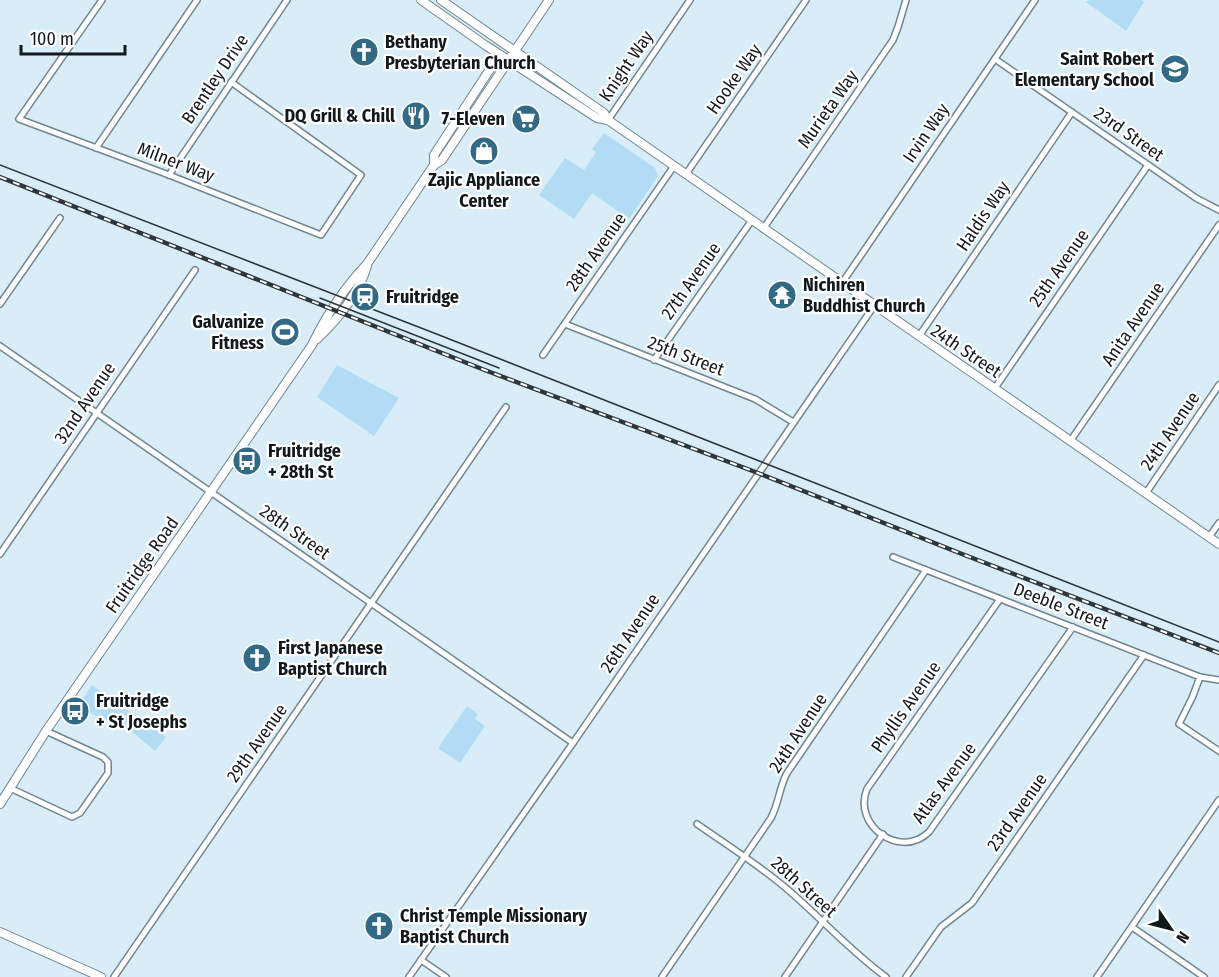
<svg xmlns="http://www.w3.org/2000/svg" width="1219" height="977" viewBox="0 0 1219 977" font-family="'Fira Sans Condensed',sans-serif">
<rect width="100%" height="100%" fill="#d9edf9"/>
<!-- green -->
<g fill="#b1dcf3">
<path d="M1089,0H1141L1144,2L1126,31L1086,2Z"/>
<path d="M604,133L655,168L658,176L629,219L592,193L574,219L539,195L565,158L584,170L596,152L592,149Z"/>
<path d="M337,365L399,398L374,436L317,397Z"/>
<path d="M92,685L166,737L155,751L130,730L77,708Z"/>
<path d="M467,706L478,714L475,719L485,726L460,763L438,748Z"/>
</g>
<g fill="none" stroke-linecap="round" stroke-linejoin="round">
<!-- street casing -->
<g stroke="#72858f" stroke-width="8">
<g id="street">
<path d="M102,0L19,119L169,175L321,235L361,175L231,82"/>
<path d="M995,59L1196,198L1219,210"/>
<path d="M608,120L690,0"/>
<path d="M96,148L197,0"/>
<path d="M686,174L806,0"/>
<path d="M169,175L287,0"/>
<path d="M763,229L893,40L898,27L906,0"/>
<path d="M842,283L1035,0"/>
<path d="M0,304L60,218"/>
<path d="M565,324L755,399L793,422"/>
<path d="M919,336L1072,112"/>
<path d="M0,346L573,743"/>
<path d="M543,355L674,166"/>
<path d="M654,360L752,220"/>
<path d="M995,388L1148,165"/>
<path d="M1071,440L1219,225"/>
<path d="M1146,493L1219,385"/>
<path d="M1209,537L1219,523"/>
<path d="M0,554L195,270"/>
<path d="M893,557L1200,677L1219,680"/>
<path d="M1000,599L867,789C852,825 900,860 929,832L1073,627"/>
<path d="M1200,677L1192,698L1179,724L1219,751"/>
<path d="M10,788L72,817L80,813L108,773V762L103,757L46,731"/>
<path d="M697,824C727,845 759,865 787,889C821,918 850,951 886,977"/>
<path d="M1132,927L1204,977"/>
<path d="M421,960L446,977"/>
<path d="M114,977L506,407"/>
<path d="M409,977L573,743L874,306"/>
<path d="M662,977L771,818C779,803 779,788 787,773L926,570"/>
<path d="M785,977L883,834"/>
<path d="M906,977L941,927L972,903L1144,655"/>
<path d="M1097,977L1219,800"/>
</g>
</g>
<!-- secondary casing -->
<g stroke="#72858f" stroke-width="10">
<g id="secondary">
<path d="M421,0L485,45L597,118L608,120L1219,544"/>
<path d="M441,0L604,113L608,120"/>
<path d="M434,165V155L494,63L508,60"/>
<path d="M317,339C337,320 359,293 367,266"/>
<path d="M0,804L46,731L312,345C326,316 345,287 367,264L434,165L442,160L549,0"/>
<path d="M0,932L101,977"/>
</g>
</g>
<!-- street -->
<use href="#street" stroke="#fff" stroke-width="5"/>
<!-- secondary -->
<use href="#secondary" stroke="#fff" stroke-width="8"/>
<!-- tram -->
<g stroke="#2d363b" stroke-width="1.5">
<path d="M0,165L434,333L1219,642"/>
<path d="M320,298L499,368"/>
</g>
<!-- rail casing -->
<g stroke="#2d363b" stroke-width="4.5">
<path id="rail" d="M0,177L482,369L758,473L962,554L1219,653"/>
</g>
<!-- rail -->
<use href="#rail" stroke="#fff" stroke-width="2" stroke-dasharray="7" stroke-linecap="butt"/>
</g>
<!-- icons -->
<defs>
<g id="church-disc" transform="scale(1.5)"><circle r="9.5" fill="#326984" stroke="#fff"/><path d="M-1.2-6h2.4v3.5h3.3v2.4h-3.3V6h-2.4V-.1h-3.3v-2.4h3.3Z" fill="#fff"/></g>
<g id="school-disc" transform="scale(1.5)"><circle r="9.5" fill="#326984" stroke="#fff"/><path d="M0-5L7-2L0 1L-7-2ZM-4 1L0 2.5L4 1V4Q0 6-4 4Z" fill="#fff"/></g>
<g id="restaurant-disc" transform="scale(1.5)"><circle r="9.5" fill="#326984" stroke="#fff"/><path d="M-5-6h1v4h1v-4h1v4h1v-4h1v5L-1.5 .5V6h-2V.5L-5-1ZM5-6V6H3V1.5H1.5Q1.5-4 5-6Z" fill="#fff"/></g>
<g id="supermarket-disc" transform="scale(1.5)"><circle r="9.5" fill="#326984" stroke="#fff"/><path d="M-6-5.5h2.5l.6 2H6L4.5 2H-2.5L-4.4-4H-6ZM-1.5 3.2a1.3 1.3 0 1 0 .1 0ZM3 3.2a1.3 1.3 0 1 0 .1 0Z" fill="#fff"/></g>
<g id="shop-disc" transform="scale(1.5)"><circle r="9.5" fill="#326984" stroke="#fff"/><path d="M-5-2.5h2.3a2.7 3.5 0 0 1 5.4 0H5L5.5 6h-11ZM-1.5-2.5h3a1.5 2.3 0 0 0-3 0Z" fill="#fff"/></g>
<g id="temple-disc" transform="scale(1.5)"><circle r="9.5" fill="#326984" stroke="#fff"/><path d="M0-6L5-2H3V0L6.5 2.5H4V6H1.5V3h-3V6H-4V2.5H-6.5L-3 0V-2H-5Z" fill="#fff"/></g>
<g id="station-disc" transform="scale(1.5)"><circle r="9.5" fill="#326984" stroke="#fff"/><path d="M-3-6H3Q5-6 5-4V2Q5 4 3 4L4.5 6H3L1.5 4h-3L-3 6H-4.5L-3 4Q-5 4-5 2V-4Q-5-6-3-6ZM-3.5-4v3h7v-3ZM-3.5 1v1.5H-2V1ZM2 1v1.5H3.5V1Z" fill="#fff"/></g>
<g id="stadium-disc" transform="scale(1.5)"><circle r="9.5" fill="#326984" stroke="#fff"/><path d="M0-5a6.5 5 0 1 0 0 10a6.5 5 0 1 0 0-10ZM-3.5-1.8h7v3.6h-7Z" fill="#fff"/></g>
<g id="bus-disc" transform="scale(1.5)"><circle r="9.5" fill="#326984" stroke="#fff"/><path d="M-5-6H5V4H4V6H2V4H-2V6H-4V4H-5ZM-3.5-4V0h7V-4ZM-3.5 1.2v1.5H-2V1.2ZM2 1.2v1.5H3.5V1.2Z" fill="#fff"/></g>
</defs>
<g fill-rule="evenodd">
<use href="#church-disc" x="364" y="52"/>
<use href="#school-disc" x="1175" y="69"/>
<use href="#restaurant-disc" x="416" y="116"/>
<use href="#supermarket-disc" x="526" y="119"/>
<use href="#shop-disc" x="484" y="151"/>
<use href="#temple-disc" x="782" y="295"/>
<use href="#station-disc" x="365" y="297"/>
<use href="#stadium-disc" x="285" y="332"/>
<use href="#bus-disc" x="247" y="461"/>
<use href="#church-disc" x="257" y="658"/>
<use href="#bus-disc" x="75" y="711"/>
<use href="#church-disc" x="379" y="926"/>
</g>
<g text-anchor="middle" stroke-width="4.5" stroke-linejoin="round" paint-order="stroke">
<!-- poi labels -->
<g font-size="18" font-weight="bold" fill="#12191d" stroke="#fff" text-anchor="start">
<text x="385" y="48">Bethany<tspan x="385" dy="21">Presbyterian Church</tspan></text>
<text x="1154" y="65" text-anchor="end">Saint Robert<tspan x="1154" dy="21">Elementary School</tspan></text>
<text x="395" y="122" text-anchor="end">DQ Grill &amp; Chill</text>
<text x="505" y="125" text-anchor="end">7-Eleven</text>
<text x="484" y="186" text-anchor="middle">Zajic Appliance<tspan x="484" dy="21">Center</tspan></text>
<text x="803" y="291">Nichiren<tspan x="803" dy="21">Buddhist Church</tspan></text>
<text x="386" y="303">Fruitridge</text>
<text x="264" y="328" text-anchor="end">Galvanize<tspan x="264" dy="21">Fitness</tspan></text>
<text x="268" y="457">Fruitridge<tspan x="268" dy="21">+ 28th St</tspan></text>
<text x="278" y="654">First Japanese<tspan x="278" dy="21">Baptist Church</tspan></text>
<text x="96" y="707">Fruitridge<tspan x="96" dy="21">+ St Josephs</tspan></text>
<text x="400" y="922">Christ Temple Missionary<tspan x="400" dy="21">Baptist Church</tspan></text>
</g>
<!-- street labels -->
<g font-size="18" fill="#12191d" stroke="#fff">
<text transform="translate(626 66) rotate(-56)" y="6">Knight Way</text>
<text transform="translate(215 79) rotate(-56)" y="6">Brentley Drive</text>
<text transform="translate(734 79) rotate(-55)" y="6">Hooke Way</text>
<text transform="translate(828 109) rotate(-55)" y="6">Murieta Way</text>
<text transform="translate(926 133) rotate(-56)" y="6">Irvin Way</text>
<text transform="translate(1129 134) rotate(35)" y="6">23rd Street</text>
<text transform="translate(176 162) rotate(21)" y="6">Milner Way</text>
<text transform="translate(983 216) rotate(-56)" y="6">Haldis Way</text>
<text transform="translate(596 252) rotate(-55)" y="6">28th Avenue</text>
<text transform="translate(1059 268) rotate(-55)" y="6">25th Avenue</text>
<text transform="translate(691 281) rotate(-55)" y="6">27th Avenue</text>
<text transform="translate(1133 324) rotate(-56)" y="6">Anita Avenue</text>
<text transform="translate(966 351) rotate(34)" y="6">24th Street</text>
<text transform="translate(686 356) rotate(21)" y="6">25th Street</text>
<text transform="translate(85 403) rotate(-56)" y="6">32nd Avenue</text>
<text transform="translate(1170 431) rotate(-56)" y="6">24th Avenue</text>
<text transform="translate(295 532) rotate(35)" y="6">28th Street</text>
<text transform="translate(142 565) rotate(-55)" y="6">Fruitridge Road</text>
<text transform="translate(1061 606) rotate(21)" y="6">Deeble Street</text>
<text transform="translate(630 633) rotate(-56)" y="6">26th Avenue</text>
<text transform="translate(906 707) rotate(-55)" y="6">Phyllis Avenue</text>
<text transform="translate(798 733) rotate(-57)" y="6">24th Avenue</text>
<text transform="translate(257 743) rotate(-55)" y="6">29th Avenue</text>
<text transform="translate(944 783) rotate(-54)" y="6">Atlas Avenue</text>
<text transform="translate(1017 812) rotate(-55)" y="6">23rd Avenue</text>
<text transform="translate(804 887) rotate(42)" y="6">28th Street</text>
</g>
</g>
<!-- north arrow -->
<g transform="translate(1171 929) rotate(125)" stroke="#ffffff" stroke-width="4.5" paint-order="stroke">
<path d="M0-4.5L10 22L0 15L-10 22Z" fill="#12191d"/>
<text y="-9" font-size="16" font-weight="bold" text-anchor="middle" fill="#12191d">N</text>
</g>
<!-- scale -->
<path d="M21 45v9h104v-9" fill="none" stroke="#12191d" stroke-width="3"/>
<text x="30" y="45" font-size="18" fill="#12191d" stroke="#ffffff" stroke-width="4.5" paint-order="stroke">100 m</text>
</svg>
